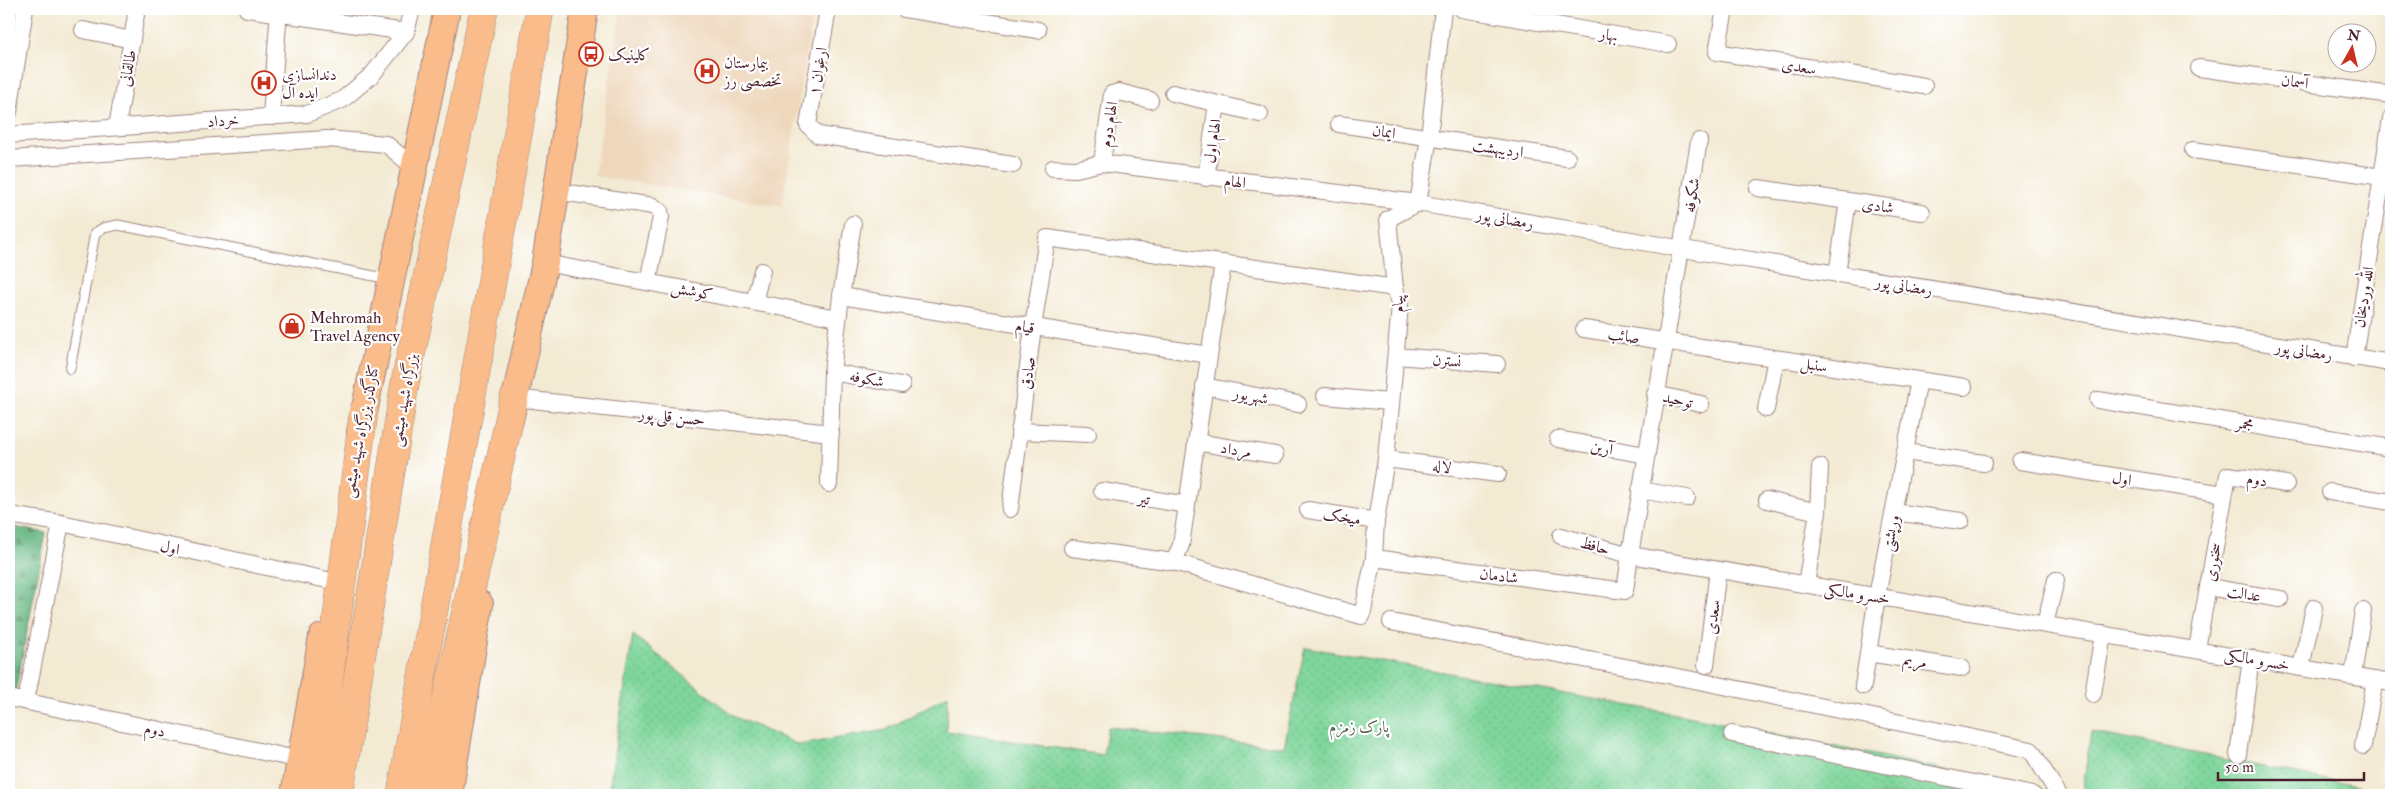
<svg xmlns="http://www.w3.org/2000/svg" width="2400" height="804" viewBox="0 0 2400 804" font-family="'IM FELL Double Pica',Amiri,serif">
<defs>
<pattern id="grass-dots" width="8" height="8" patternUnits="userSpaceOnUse" patternTransform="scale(1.25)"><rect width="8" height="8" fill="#7fd69b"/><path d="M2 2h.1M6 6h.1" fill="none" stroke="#6fb786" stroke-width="1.8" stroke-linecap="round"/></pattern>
<pattern id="forest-firs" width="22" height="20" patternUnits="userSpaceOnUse" patternTransform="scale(1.25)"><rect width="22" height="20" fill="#67b783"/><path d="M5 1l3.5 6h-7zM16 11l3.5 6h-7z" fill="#57946b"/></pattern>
</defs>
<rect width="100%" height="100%" fill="#fff"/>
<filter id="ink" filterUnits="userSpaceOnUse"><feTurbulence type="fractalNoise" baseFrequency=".02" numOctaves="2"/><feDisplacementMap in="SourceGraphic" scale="10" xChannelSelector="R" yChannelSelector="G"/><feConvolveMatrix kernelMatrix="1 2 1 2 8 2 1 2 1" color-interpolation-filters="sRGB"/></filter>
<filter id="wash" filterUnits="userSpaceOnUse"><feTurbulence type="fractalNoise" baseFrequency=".0096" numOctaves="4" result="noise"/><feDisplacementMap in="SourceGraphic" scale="20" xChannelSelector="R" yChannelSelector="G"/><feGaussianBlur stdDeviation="1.12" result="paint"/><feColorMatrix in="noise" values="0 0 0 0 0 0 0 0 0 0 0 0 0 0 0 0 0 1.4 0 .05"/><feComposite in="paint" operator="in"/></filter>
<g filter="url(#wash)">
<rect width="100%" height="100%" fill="#f3ead3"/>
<!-- built -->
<path fill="#eed7bb" d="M621,9H788L813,13L782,206L594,176Z"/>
<!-- grass -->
<g fill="url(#grass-dots)" stroke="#647a63">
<path d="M633,635L735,717L799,745L886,730L948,695L946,731L1103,755L1108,727L1284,747L1305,647L1698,718L2066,795H608Z"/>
<path d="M2091,732L2391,793V795H2082Z"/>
</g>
<!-- forest -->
<path fill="url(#forest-firs)" stroke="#586b57" d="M9,526L46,533L16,689L9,688Z"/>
</g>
<g filter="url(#ink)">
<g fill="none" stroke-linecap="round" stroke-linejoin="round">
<!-- lane casing -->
<g stroke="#9e847f" stroke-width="11">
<path id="lane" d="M70,369L95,233L103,228L118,225L389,279"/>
</g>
<!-- street casing -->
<g stroke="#9e847f" stroke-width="18">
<g id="street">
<path d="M247,9L406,32"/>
<path d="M828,9L808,125L818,135L1013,165"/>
<path d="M904,9L1038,30"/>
<path d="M1462,9L1668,44"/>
<path d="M1725,9L1717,52L1924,86"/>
<path d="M83,30L132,40"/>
<path d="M2199,68L2391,95"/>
<path d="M1173,93L1260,114"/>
<path d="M9,112L25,9"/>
<path d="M271,117L279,9"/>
<path d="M1339,124L1567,158"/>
<path d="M117,127L137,9"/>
<path d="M9,135L307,114L342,100L372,75L406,32L412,9"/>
<path d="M1699,141L1630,555L2391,683"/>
<path d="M2193,150L2382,177"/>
<path d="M9,159L327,139L386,144L415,168"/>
<path d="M1102,163L1112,94L1119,92L1150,100"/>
<path d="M1053,168L1076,169L1102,163L1418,203L1683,249L2391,363"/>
<path d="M1206,178L1217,104"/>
<path d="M1758,188L1848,201"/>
<path d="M556,191L653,206L660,211L661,217L648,282"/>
<path d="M1418,203L1429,138L1443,9"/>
<path d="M545,263L838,318"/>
<path d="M1837,274L1848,201L1922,212"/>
<path d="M841,296L1209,355"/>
<path d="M754,302L762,271"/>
<path d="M1584,329L1964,387"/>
<path d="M1396,356L1497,364"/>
<path d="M2354,358L2391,118"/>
<path d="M832,372L902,385"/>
<path d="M1204,386L1298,404"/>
<path d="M1655,394L1701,404"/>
<path d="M1325,396L1389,402"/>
<path d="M514,398L831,433"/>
<path d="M2098,400L2391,448"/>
<path d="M1766,409L1776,358"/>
<path d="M1019,431L1088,434"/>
<path d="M1558,439L1646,455"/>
<path d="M1196,442L1275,455"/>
<path d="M1905,452L1984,463"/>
<path d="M1386,459L1498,474"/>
<path d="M2020,461L2224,494"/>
<path d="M829,484L832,372L841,296L853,224"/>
<path d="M1640,490L1687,498"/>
<path d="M1102,491L1187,505"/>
<path d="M2330,492L2391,502"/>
<path d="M1767,500L1818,512L1806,584"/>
<path d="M1010,509L1033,327L1047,238L1395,288"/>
<path d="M1308,510L1376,521"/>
<path d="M1818,512L1820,467"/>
<path d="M1894,512L1961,521"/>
<path d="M9,515L61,523L332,581"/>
<path d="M1072,548L1174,562L1362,616L1374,558L1376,521L1386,459L1400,306L1395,288L1388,219L1418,203"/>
<path d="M1374,558L1625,591L1630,555L1561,536"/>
<path d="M1174,562L1181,545L1223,263"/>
<path d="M2208,587L2280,599"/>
<path d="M1391,622L1704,682L2031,750L2059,795"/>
<path d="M2045,624L2056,580"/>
<path d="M2197,649L2228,475L2286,484"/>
<path d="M1868,653L1962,668"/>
<path d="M1706,665L1718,570"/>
<path d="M2301,667L2314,608"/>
<path d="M2353,676L2363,611"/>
<path d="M1863,686L1877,596L1919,380"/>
<path d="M2093,694L2103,634"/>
<path d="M9,698L301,760"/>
<path d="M26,701L61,523"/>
<path d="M1732,734L2033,795"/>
<path d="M2363,746L2375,680"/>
<path d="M2238,755L2251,658"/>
</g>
</g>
<!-- primary casing -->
<g stroke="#9e847f" stroke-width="28">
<g id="primary">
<path d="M510,420L545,263L585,9"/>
<path d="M360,432L447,9"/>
<path d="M294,795L322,637"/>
<path d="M449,795L480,604"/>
</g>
</g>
<!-- highway casing -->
<g stroke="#9e847f" stroke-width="29">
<g id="highway">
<path d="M314,795L364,410"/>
<path d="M339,795L405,383L484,9"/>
<path d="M401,795L540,9"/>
<path d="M425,795L514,398"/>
</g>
</g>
<!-- lane -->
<use href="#lane" stroke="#fff" stroke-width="9"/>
<!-- street -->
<use href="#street" stroke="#fff" stroke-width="16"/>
<!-- primary -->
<use href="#primary" stroke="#fabc8b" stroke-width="26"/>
<!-- highway -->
<use href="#highway" stroke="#fabc8b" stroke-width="28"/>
</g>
</g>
<!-- icons -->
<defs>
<g id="bus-ring" transform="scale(1.25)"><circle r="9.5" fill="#fff" stroke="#c8321e" stroke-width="1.5"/><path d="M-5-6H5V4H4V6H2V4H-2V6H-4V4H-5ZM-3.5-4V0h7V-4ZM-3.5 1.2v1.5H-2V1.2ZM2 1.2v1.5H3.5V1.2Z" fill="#c8321e"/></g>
<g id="hospital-ring" transform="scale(1.25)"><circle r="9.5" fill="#fff" stroke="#c8321e" stroke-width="1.5"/><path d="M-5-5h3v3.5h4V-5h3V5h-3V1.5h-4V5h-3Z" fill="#c8321e"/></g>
<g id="shop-ring" transform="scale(1.25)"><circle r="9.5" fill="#fff" stroke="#c8321e" stroke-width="1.5"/><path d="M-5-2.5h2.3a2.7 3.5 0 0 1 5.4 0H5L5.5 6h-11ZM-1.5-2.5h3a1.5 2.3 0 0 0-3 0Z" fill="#c8321e"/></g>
</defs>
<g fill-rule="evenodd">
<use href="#bus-ring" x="591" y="54"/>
<use href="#hospital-ring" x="707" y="71"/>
<use href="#hospital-ring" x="264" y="83"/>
<use href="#shop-ring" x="292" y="326"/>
</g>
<g text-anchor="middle" stroke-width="4.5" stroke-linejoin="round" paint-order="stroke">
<!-- street labels -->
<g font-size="16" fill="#4a1f2b" stroke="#fff">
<text transform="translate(1609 34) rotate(10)" y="6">بهار</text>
<text transform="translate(1799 66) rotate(9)" y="6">سعدی</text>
<text transform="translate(127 68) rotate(-80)" y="6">طالقانی</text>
<text transform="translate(817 71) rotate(-81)" y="6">ارغوان ۱</text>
<text transform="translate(2295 81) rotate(8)" y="6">آسمان</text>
<text transform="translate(223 120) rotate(-4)" y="6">خرداد</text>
<text transform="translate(1108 124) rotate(-81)" y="6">الهام دوم</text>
<text transform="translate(1384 131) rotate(9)" y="6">ایمان</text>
<text transform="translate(1212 141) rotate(-82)" y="6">الهام اول</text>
<text transform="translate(1498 148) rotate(8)" y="6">اردیبهشت</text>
<text transform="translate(1235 181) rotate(7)" y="6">الهام</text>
<text transform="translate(1691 195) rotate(-81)" y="6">شکوفه</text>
<text transform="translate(1878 205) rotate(8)" y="6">شادی</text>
<text transform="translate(1505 218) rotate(10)" y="6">رمضانی پور</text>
<text transform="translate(1904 285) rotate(9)" y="6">رمضانی پور</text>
<text transform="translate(692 290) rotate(11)" y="6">کوشش</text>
<text transform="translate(2363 297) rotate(-81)" y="6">الله وردیخان</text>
<text transform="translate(1397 304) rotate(-96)" y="6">پیام</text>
<text transform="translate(1025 326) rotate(9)" y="6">قیام</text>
<text transform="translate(1624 335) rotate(9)" y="6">صائب</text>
<text transform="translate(2304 350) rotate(9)" y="6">رمضانی پور</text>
<text transform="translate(1447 360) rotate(5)" y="6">نسترن</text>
<text transform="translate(1814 364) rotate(9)" y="6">سنبل</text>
<text transform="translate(1027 373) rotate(-83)" y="6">صادق</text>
<text transform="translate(867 378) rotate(11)" y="6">شکوفه</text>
<text transform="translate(1251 395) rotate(11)" y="6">شهریور</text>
<text transform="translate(1678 399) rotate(13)" y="6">توحید</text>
<text transform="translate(403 400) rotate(-80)" y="6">بزرگراه شهید میثمی</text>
<text transform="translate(672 416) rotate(6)" y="6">حسن قلی پور</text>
<text transform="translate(2245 423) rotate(9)" y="6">مجمر</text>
<text transform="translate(360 431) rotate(-79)" y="6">کنارگذر بزرگراه شهید میثمی</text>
<text transform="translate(1602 447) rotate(11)" y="6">آرین</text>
<text transform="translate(1236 449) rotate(9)" y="6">مرداد</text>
<text transform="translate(1442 466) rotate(8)" y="6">لاله</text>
<text transform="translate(2122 478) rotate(9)" y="6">اول</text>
<text transform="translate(2257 479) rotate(8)" y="6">دوم</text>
<text transform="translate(1144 498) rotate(9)" y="6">تیر</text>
<text transform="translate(1342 516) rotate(9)" y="6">میخک</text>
<text transform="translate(1890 533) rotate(-79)" y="6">ورپشتی</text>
<text transform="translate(1595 545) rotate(15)" y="6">حافظ</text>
<text transform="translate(170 547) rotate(12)" y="6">اول</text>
<text transform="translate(2212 562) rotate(-80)" y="6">سخنوری</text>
<text transform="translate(1499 575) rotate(7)" y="6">شادمان</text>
<text transform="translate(1857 593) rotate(9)" y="6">خسرو مالکی</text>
<text transform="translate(2244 593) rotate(9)" y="6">عدالت</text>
<text transform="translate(1712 617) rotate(-83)" y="6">سعدی</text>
<text transform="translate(2257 659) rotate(10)" y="6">خسرو مالکی</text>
<text transform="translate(1915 660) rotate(9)" y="6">مریم</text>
<text transform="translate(155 729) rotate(12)" y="6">دوم</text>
</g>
<!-- poi labels -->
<g font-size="16" fill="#4a1f2b" stroke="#fff" text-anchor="start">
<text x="608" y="60">کلینیک</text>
<text x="724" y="68">بیمارستان<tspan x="724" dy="18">تخصصی رز</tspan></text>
<text x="282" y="80">دندانسازی<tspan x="282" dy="18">ایده آل</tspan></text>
<text x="310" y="323">Mehromah<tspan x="310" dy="18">Travel Agency</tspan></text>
</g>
<!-- park labels -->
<g font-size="16" fill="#5d5f52" stroke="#fff">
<text x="1359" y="732">پارک زمزم</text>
</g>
</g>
<!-- margin -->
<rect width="2400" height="804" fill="none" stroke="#fff" stroke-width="30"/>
<!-- north arrow -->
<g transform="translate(2352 48) rotate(8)"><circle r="24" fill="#ffffff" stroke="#b7a5aa"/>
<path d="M0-4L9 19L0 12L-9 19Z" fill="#c8321e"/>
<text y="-8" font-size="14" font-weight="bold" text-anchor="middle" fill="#4a1f2b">N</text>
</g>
<!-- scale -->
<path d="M2218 772v8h146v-8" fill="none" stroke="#4a1f2b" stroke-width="2.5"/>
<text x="2225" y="772" font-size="15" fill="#4a1f2b" stroke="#ffffff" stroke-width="4" paint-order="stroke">50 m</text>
</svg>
